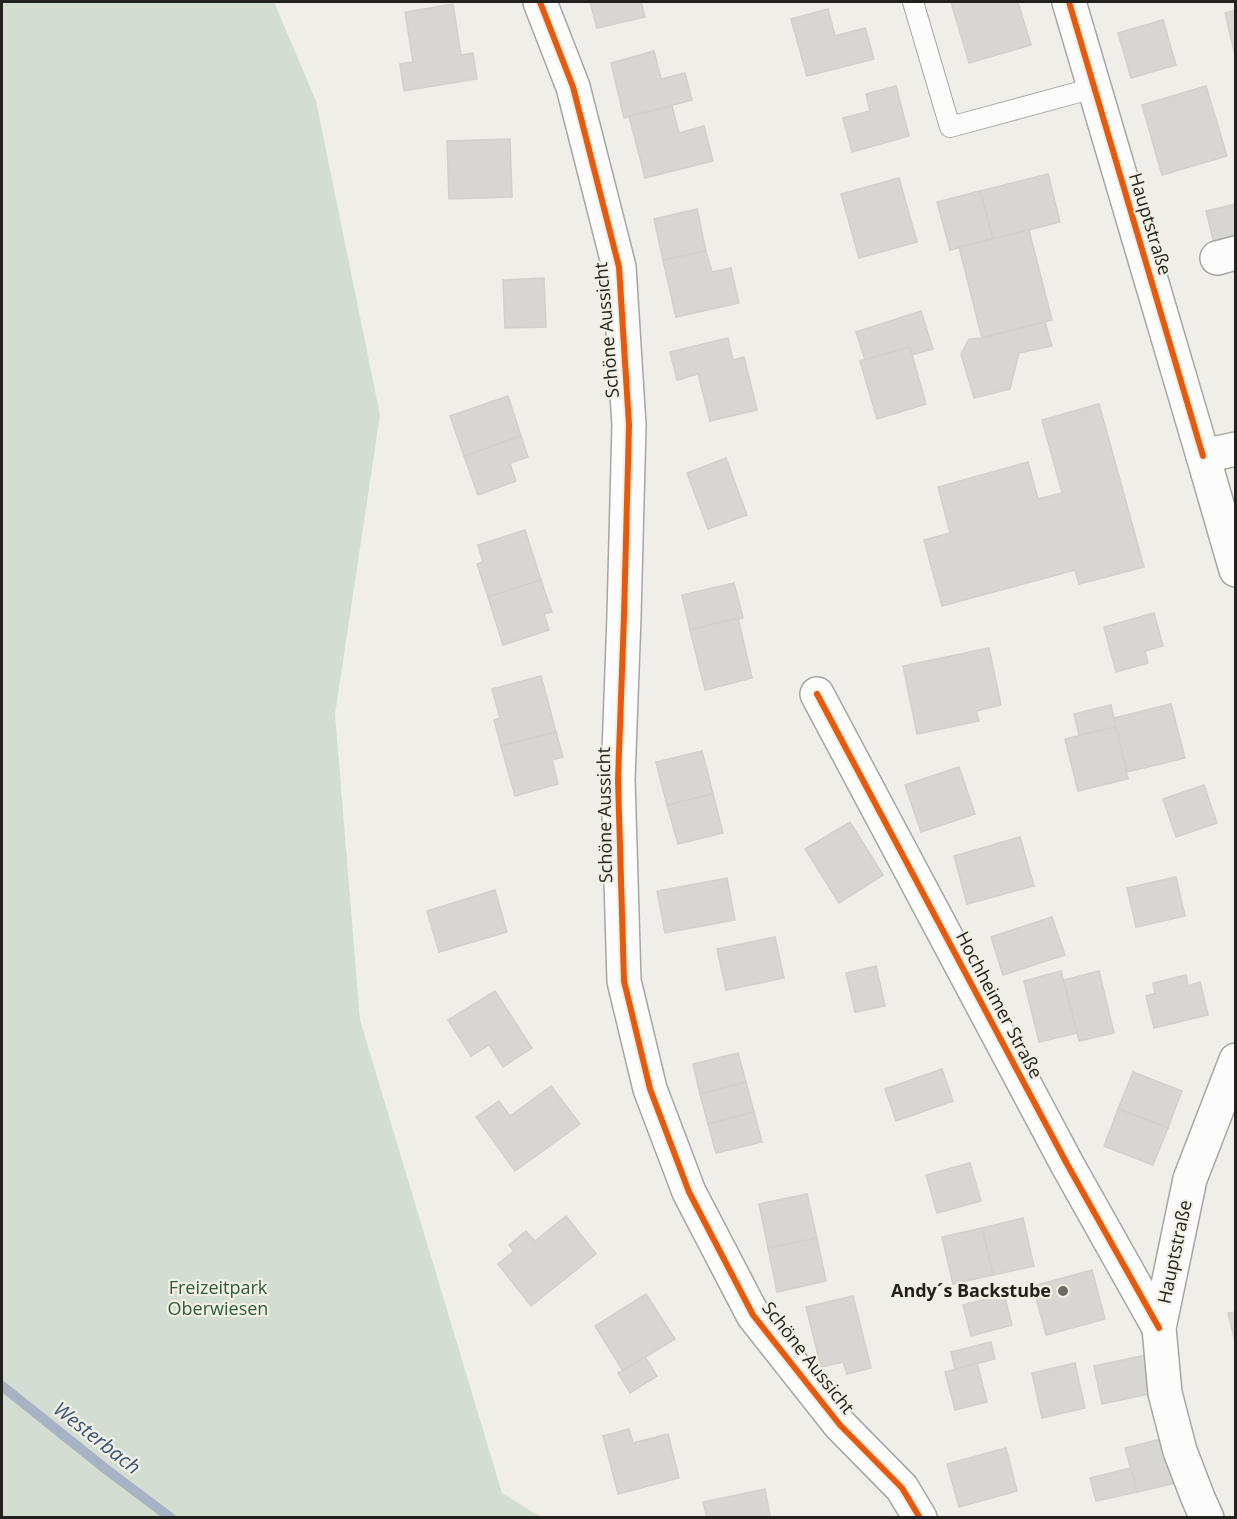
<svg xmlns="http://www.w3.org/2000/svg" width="1237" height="1519" viewBox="0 0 1237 1519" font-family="'Open Sans',sans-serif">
<rect width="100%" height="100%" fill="#efeee8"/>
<!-- green -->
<path fill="#d4ddd1" d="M2,2H274L316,101L380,415L335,714L360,1020L502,1493L541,1517H2Z"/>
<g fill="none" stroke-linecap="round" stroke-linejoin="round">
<!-- stream -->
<path stroke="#a8b2c5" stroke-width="10" d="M2,1386L107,1470L171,1518"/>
</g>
<!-- building -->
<g fill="#d8d6d2" stroke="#d2d0cc" stroke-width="1.5">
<path d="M590,2H641L645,17L597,28Z"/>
<path d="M951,2H1018L1031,45L969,63Z"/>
<path d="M453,4L461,55L473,53L477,79L404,91L400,64L413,62L405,12Z"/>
<path d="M828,9L835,36L865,28L874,59L807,76L791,19Z"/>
<path d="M1236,10V59L1225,13Z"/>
<path d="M1163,20L1176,65L1131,78L1118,33Z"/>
<path d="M654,51L661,79L685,73L692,100L624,118L611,63Z"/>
<path d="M896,86L909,136L852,152L843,118L870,111L866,94Z"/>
<path d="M1206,86L1227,156L1162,175L1142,105Z"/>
<path d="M672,106L679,133L704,126L713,161L645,178L629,116Z"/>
<path d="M510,139L512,197L449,199L447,141Z"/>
<path d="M1048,174L1060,222L993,239L980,191Z"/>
<path d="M899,178L917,242L859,258L841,194Z"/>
<path d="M980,191L993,239L950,250L937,202Z"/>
<path d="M1236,204V238L1214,243L1206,211Z"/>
<path d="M697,209L706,251L663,260L654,219Z"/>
<path d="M1029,230L1052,320L982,338L959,247Z"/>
<path d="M706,251L712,272L731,268L739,303L676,317L663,260Z"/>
<path d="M544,278L546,327L505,328L503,280Z"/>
<path d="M921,311L933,349L912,355L910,347L865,360L856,332Z"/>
<path d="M1045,322L1052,346L1019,353L1010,389L974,398L961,354L969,339L982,338Z"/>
<path d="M728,338L733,360L744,357L757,410L710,421L698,374L677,380L670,352Z"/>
<path d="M910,347L926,404L877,419L860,361Z"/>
<path d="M508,396L521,436L464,456L450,416Z"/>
<path d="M1099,404L1144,567L1079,584L1075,570L942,606L924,540L950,533L938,487L1028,462L1038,499L1062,493L1042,420Z"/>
<path d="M521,436L528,457L510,463L516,481L478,495L464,456Z"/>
<path d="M726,458L747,515L708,529L687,473Z"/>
<path d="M525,530L541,580L488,597L477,564L483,562L478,545Z"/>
<path d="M541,580L552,612L544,614L549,630L503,645L488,597Z"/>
<path d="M734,583L743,618L690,630L682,595Z"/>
<path d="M1154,613L1163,646L1145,651L1148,663L1116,672L1104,627Z"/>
<path d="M738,618L752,678L705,690L690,630Z"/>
<path d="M989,648L1001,705L976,711L979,721L917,734L903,666Z"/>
<path d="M541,676L556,732L501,746L494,720L500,718L492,689Z"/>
<path d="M1171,704L1185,758L1127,772L1114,718Z"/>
<path d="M1111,705L1116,727L1079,735L1074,714Z"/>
<path d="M1116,727L1128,779L1078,791L1065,739Z"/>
<path d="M556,732L563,757L552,760L558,784L515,796L501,746Z"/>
<path d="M702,751L713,794L667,805L656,762Z"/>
<path d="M959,767L975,814L921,832L905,785Z"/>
<path d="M1204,785L1217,823L1176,837L1163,799Z"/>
<path d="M713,794L723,833L678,844L667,805Z"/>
<path d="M850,822L883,875L839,903L805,849Z"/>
<path d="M1020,837L1034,886L967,904L954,856Z"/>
<path d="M1176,877L1185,916L1136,927L1127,888Z"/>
<path d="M727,878L735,920L665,933L657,891Z"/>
<path d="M495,890L507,932L439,952L427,911Z"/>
<path d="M1052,917L1065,955L1003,975L991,937Z"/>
<path d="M775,937L784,978L726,990L717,949Z"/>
<path d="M876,966L885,1006L855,1012L846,973Z"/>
<path d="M1061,971L1077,1033L1039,1042L1024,981Z"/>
<path d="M1099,971L1114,1033L1079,1041L1064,980Z"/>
<path d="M1186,975L1188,986L1200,982L1208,1015L1154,1028L1146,996L1155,993L1153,983Z"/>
<path d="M495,991L532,1048L503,1067L489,1045L471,1056L448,1020Z"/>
<path d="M738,1053L746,1082L700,1094L693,1064Z"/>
<path d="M942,1069L953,1101L896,1121L885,1089Z"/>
<path d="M1133,1072L1182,1091L1168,1128L1118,1109Z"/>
<path d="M746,1082L754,1112L708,1124L700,1094Z"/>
<path d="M551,1086L580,1124L515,1171L476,1117L499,1101L510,1116Z"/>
<path d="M1118,1109L1168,1128L1153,1165L1104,1146Z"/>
<path d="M754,1112L762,1142L716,1153L708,1124Z"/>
<path d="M970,1163L981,1201L937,1213L926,1175Z"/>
<path d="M807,1194L817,1238L768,1248L759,1204Z"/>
<path d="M566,1216L596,1254L531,1306L498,1264L514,1251L509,1245L526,1231L535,1241Z"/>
<path d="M1023,1218L1034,1266L993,1275L982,1228Z"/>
<path d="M982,1228L993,1275L953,1284L942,1237Z"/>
<path d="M817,1238L826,1281L777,1292L768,1248Z"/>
<path d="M1092,1270L1105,1319L1046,1335L1033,1286Z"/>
<path d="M646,1294L675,1339L623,1371L595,1326Z"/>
<path d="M1004,1294L1012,1325L971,1336L963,1305Z"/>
<path d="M853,1296L871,1368L847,1374L843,1362L821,1367L806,1307Z"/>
<path d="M1236,1312V1346L1228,1313Z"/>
<path d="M991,1342L995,1359L955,1369L951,1352Z"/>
<path d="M1146,1355L1154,1393L1102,1404L1094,1366Z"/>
<path d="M645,1357L657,1376L630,1393L618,1373Z"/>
<path d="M977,1363L987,1402L955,1410L945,1372Z"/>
<path d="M1075,1363L1085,1408L1042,1418L1032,1373Z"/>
<path d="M629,1429L633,1443L668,1434L679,1478L618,1494L603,1436Z"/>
<path d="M1165,1438L1176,1483L1137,1492L1125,1448Z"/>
<path d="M1006,1448L1017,1491L959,1507L947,1464Z"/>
<path d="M1131,1468L1137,1492L1096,1501L1090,1478Z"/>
<path d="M765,1489L770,1516L762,1518H707L703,1502Z"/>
</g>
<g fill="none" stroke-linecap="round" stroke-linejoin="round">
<!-- lane casing -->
<g stroke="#a6a6a2" stroke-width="22">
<path id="lane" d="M913,2L950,127L1094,88"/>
</g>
<!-- street casing -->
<g stroke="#a6a6a2" stroke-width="36">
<g id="street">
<path d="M540,2L573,87L619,267L629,425L624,616L618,780L624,981L650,1089L689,1192L753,1315L840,1425L902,1488L920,1518"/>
<path d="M1217,258L1236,253"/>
<path d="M817,694L1067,1164L1159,1328"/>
</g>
</g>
<!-- secondary casing -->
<g stroke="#a6a6a2" stroke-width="36">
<g id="secondary">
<path d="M1069,2L1203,456L1236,570"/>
<path d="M1203,456L1236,449"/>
<path d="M1207,1518L1198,1498L1180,1451L1165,1393L1159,1328L1190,1179L1236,1060"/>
</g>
</g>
<!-- lane -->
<use href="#lane" stroke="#fdfcfc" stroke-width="20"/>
<!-- street -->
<use href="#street" stroke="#fdfcfc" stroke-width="33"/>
<!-- secondary -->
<use href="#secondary" stroke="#fdfcfc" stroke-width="33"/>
<!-- cycleway casing -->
<g stroke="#f2f0e5" stroke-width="10">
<g id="cycleway">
<path d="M540,2L573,87L619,267L629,425L624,616L618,780L624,981L650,1089L689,1192L753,1315L840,1425L902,1488L920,1518"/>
<path d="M1069,2L1203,456"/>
<path d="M817,694L1067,1164L1159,1328"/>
</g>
</g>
<!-- cycleway -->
<use href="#cycleway" stroke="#e8590c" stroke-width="6"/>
</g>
<!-- markers -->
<circle fill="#6a6964" stroke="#f2f0e5" stroke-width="2" cx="1063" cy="1291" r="6"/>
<g text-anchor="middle" stroke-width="4.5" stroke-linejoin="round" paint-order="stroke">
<!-- street labels -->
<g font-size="18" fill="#22211d" stroke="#f2f0e5">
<text transform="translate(1150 224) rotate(73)" y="6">Hauptstraße</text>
<text transform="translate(607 330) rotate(-95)" y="6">Schöne Aussicht</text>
<text transform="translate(605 815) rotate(-91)" y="6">Schöne Aussicht</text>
<text transform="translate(999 1005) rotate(62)" y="6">Hochheimer Straße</text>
<text transform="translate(1175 1252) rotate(-78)" y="6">Hauptstraße</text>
<text transform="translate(808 1358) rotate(52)" y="6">Schöne Aussicht</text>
</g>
<!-- park labels -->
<g font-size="18" fill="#2f5b38" stroke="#f2f0e5">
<text x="218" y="1294">Freizeitpark<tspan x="218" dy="21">Oberwiesen</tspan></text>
</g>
<!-- poi labels -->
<g font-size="18" font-weight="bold" fill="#22211d" stroke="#f2f0e5" text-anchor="end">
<text x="1051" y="1297">Andy´s Backstube</text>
</g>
<!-- water labels -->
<g font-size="20" font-style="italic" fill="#3b527c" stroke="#f2f0e5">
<text transform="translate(97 1438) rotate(38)" y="7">Westerbach</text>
</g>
</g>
<!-- border -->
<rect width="1237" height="1519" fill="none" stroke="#22211d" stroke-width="6"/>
</svg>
